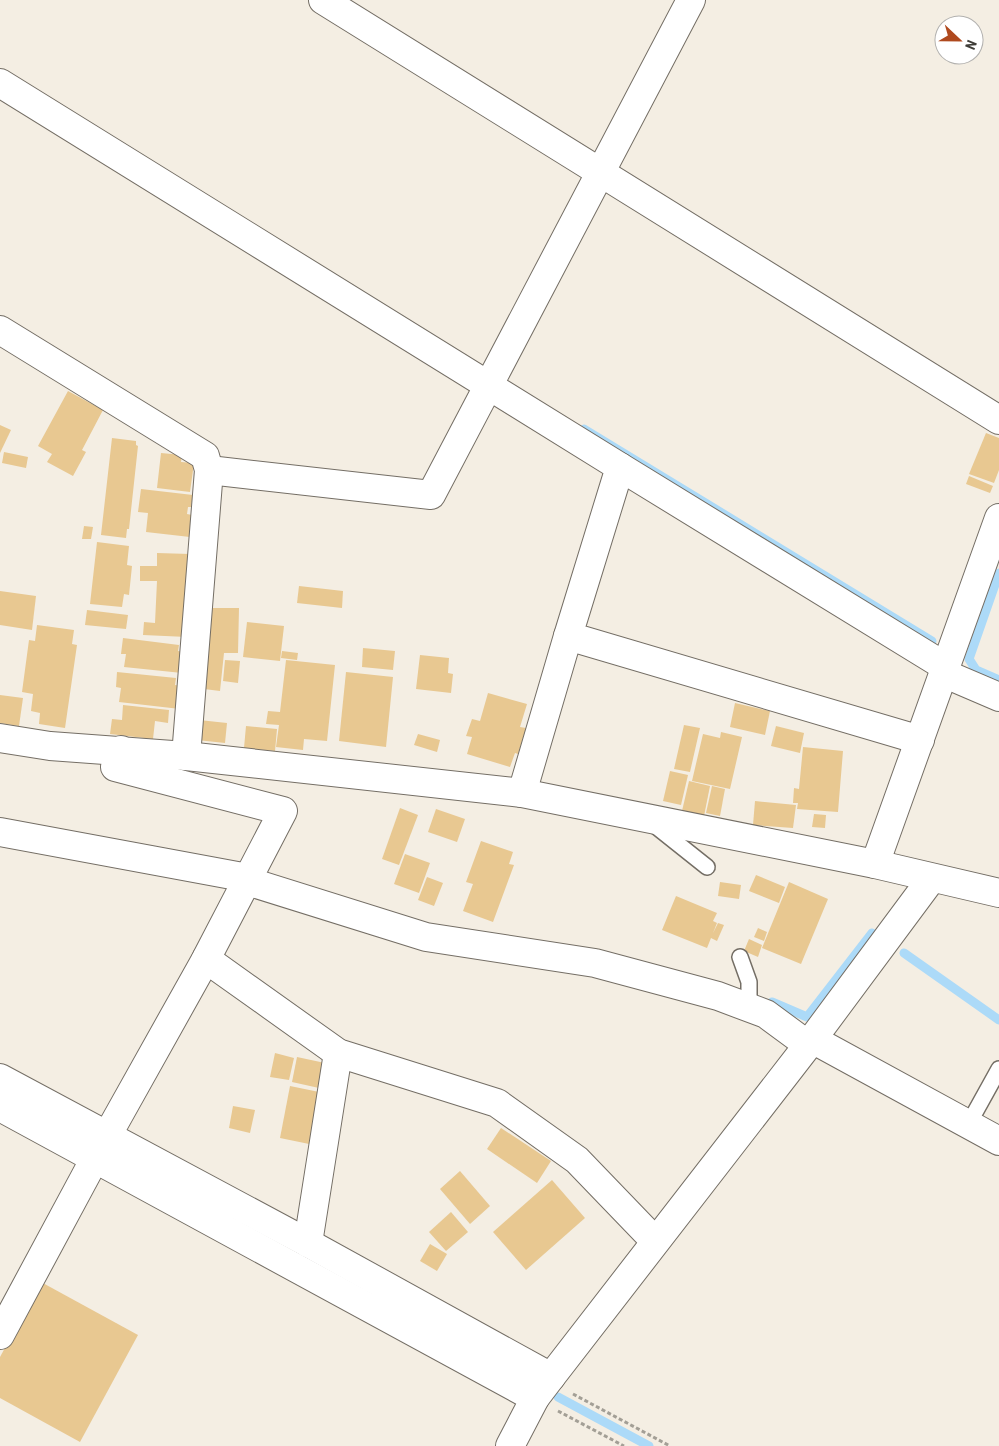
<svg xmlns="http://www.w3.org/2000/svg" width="999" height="1446" viewBox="0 0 999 1446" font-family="'Roboto Condensed',sans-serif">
<rect width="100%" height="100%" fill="#f4eee3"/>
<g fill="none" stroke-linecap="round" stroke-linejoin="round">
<!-- stream -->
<g stroke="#acdaf8" stroke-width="9">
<path d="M584,429L932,641"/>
<path d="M999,573L969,659L976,670L999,680"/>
<path d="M904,953L999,1020"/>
<path d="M772,1002L807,1017L872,933"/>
<path d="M558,1397L649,1446"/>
</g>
</g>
<!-- building -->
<g fill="#e8c891">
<path d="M68,391L103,410L82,450L86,452L73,476L47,462L52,454L38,446Z"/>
<path d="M0,425L11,430L0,453Z"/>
<path d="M986,433L999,438V470L994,483L969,474Z"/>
<path d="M112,438L136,441V445L138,446L129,529H127L126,538L101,535Z"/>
<path d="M4,452L28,457L26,468L2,463Z"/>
<path d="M161,453L182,455L181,462L194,463L190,492L157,488Z"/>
<path d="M969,476L993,486L990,493L966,484Z"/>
<path d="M141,489L193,495L191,507H188L187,514L192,515L190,537L146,532L148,513L138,512Z"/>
<path d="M84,526L93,527L91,539H82Z"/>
<path d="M97,542L129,546L127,565L132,566L129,595L124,594L122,607L90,604Z"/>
<path d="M157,553L190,554L187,637L143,635L144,622L155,623L157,581H140V566H157Z"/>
<path d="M299,586L343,591L342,608L297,603Z"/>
<path d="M0,591L36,596L32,630L0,625Z"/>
<path d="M209,608H239L238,653H224L220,691L204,689Z"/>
<path d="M87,610L128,615L126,629L85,625Z"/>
<path d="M247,622L284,626L280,661L243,657Z"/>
<path d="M37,625L74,630L72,644L77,645L65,728L39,724L40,713L31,711L33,694L22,692L29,640L35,641Z"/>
<path d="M123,638L179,645L178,651L184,652L182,673L124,667L126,654H121Z"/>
<path d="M363,648L395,651L393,670L362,667Z"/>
<path d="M282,651L298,653L297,660L281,658Z"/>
<path d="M420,655L449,658L448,673L453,674L451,693L416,689Z"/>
<path d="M225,660L240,661L238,683L223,681Z"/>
<path d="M286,660L335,665L327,741L304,739L303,750L276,747L279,725L266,724L268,711L280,712Z"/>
<path d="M117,672L176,678L175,685L183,686L180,709L119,702L121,688L116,687Z"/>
<path d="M346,672L393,677L386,747L339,741Z"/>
<path d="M488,693L527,704L520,727L526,728L518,754L515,753L510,767L467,754L472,737L466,736L472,719L480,721Z"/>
<path d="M0,695L23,698L19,726L0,723Z"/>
<path d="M735,703L770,711L765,735L730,727Z"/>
<path d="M123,705L169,710L168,723L155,721L153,739L110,734L112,719L122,720Z"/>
<path d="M199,720L227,723L225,743L197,740Z"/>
<path d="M684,725L700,728L690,772L674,769Z"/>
<path d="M246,726L277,729L275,751L244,748Z"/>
<path d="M776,726L804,733L800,753L771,746Z"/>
<path d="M721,732L742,737L730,789L692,781L703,734L720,738Z"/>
<path d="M418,734L440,740L437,752L414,745Z"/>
<path d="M803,747L843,751L838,812L797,809L798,803H793L794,788L799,789Z"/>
<path d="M670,771L688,775L681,805L663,801Z"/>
<path d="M689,781L710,786L704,816L682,811Z"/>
<path d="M712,786L725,789L720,816L706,813Z"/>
<path d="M755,801L796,805L793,828L753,825Z"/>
<path d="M400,808L418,815L399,865L382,859Z"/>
<path d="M436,809L465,819L457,842L428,832Z"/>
<path d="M814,814L826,815L825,828L812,827Z"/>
<path d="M481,841L513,852L509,864L514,865L493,922L463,911L473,884L466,882Z"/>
<path d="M405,854L430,863L419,893L394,884Z"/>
<path d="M756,875L785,887L779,903L749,891Z"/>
<path d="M427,877L443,883L434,906L418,900Z"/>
<path d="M720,882L741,885L739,899L718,896Z"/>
<path d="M789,882L828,899L801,964L762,948Z"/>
<path d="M676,896L717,913L713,921L717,923L713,933L718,923L724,925L717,941L711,938L707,948L662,930Z"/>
<path d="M758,928L767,932L764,941L754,937Z"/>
<path d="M749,939L762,945L758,957L744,951Z"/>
<path d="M275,1053L294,1058L289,1080L270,1077Z"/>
<path d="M297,1057L325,1063L319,1088L292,1082Z"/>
<path d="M290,1086L324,1093L314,1145L280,1138Z"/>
<path d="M233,1106L255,1110L250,1133L229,1128Z"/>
<path d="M501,1128L551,1161L537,1183L487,1149Z"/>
<path d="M460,1171L490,1206L470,1224L440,1189Z"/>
<path d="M552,1180L585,1218L526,1270L493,1232Z"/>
<path d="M451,1212L468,1232L446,1251L429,1232Z"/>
<path d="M430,1244L447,1254L437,1271L420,1261Z"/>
<path d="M41,1282L138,1335L80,1442L0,1398V1357Z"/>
</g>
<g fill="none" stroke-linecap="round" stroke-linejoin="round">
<!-- lane casing -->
<g stroke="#746e65" stroke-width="18">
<g id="lane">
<path d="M653,824L707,867"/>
<path d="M740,957L749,982V1008"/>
<path d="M968,1125L999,1069"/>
</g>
</g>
<!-- street casing -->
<g stroke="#746e65" stroke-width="30">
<g id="street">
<path d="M323,0L999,420"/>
<path d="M0,83L620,467L568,636L920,740"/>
<path d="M0,330L205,456L209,470L186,756"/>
<path d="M620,467L946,667"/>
<path d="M209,470L431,495L691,0"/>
<path d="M943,673L999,697"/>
<path d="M0,738L50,746L186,756L522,793L875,864L999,893"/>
<path d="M522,793L568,636"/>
<path d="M0,832L248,878"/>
<path d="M875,864L999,518"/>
<path d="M247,881L426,937L595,963L718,996L766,1014L808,1045"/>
<path d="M206,959L338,1053L497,1103L577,1160L655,1241"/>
<path d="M812,1039L999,1141"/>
<path d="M0,1078L308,1243L551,1377"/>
<path d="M0,1107L535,1398"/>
<path d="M308,1243L338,1053"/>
<path d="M0,1335L107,1136L206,959L283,811L115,767L121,750"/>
<path d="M510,1446L535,1398L551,1377L808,1045L932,878"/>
</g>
</g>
<!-- path -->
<g stroke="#a39f96" stroke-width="3" stroke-dasharray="4 2.5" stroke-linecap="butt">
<path d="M573,1394L670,1446"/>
<path d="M558,1411L624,1446"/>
</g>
<!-- lane -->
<use href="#lane" stroke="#fff" stroke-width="15"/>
<!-- street -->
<use href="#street" stroke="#fff" stroke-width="28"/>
</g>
<!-- north arrow -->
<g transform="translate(959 40) rotate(112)"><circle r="24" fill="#ffffff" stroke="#b2b1af"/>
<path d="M0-4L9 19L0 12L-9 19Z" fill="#af491e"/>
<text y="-8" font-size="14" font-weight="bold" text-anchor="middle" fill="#3f3d38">N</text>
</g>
</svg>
